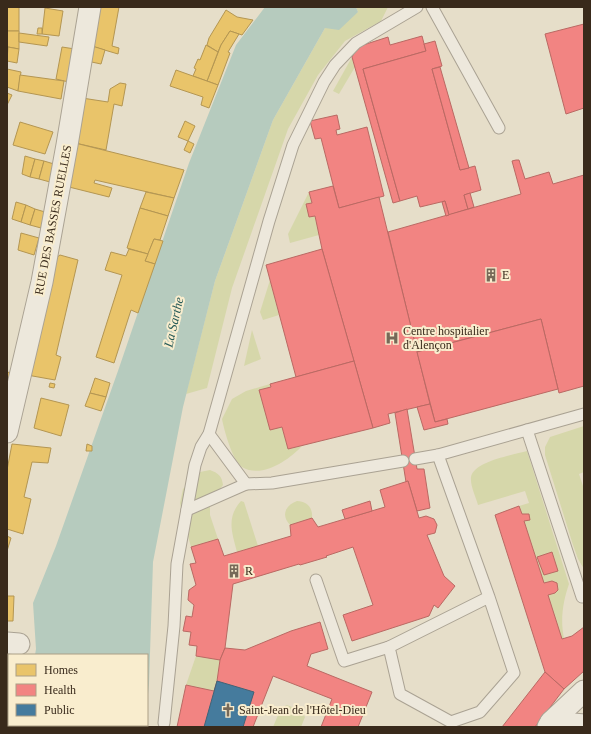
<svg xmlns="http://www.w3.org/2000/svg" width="591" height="734" viewBox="0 0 591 734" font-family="'Times New Roman',serif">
<rect width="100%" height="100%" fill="#e6dec9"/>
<!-- green -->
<g fill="#d6d7aa">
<path d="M356,7H388L381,21L345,41L318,75L288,129L232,288L207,388L186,394L215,281L273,120L325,28L358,12Z"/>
<path d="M352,57L355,67L339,94L333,91Z"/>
<path d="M309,192L319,235L290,243L288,234Z"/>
<path d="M270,280L279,315L263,320L260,312Z"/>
<path d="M252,330L261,359L244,366Z"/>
<path d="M270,384L271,387L259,390L282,427L288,449L302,446C289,460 262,479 242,467C233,462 224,430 222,419L232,399L246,391Z"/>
<path d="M584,426V472L579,474L584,489V569L578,559L573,545L545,455V447L550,437Z"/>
<path d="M527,451L569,584C563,601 560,620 564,638L562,639L519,506L529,503L525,491L478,505C476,497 470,486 471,477C474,461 513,455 527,451Z"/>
<path d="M210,470C218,473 222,476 223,485L210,501V515L218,539L191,547L183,518L180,503L183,489L200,472Z"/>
<path d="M241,501L244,502L258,546L237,552C232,532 226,518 241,501Z"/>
<path d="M297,501C307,501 313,508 312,518L290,525C281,516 285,505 297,501Z"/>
<path d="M196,656L220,660L217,681L214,691L186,685Z"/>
<path d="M287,705L301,711L305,717L301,727H273L281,708Z"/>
</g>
<!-- water -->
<g fill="#b6cbbe">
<path d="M265,7H356L358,12L339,30L325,28L273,120L215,281L183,407L153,562L149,684L147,704V655H35L36,649L33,603L56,546L119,368L189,163L236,45Z"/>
<path d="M24,725H108L109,727H24Z"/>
</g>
<!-- homes -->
<g fill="#e9c46a" stroke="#b49652">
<rect x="7" y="7" width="12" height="24"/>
<path d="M96,7H119L112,46L119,48L118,54L91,46Z"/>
<path d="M45,8L63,11L59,36L42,34Z"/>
<path d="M226,10L237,17L253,20L242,35L230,31L221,45L218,52L207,45L209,38Z"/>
<path d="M38,28H42V34H37Z"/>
<path d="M7,31H19V49L8,47L7,50Z"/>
<path d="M230,31L239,34L228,52L230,53L218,85L207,81L221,45Z"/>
<path d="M19,33L49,37L47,46L19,42Z"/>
<path d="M89,45L105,50L101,64L87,61Z"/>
<path d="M206,45L218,52L207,81L193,76L196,69L194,68L198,59L200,60Z"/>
<path d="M8,47L19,49L17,63L7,61Z"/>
<path d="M62,47L75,49L73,83L56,79Z"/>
<path d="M7,69L21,72L18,91L7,87Z"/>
<path d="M176,70L218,85L209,108L201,105L203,97L170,86Z"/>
<path d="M20,75L64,81L61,99L18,91Z"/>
<path d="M120,83L126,84L122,106L114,104L106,150L75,143L82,98L108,102L110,89Z"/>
<path d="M7,93L12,95L7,105Z"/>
<path d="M185,121L195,126L188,141L178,137Z"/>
<path d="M20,122L53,132L45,154L13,145Z"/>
<path d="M188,141L194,144L190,153L184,150Z"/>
<path d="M75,143L184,170L174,198L95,180L94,183L112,188L109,197L69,187Z"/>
<path d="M25,156L35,159L30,177L22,174Z"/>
<path d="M35,159L44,161L39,179L30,177Z"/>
<path d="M44,161L54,164L50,182L39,179Z"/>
<path d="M146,192L174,198L168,216L140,208Z"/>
<path d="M16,202L26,205L21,222L12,219Z"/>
<path d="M26,205L35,209L30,225L21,222Z"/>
<path d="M140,208L168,216L160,240L154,239L148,254L127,248Z"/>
<path d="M35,209L45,212L41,228L30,225Z"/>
<path d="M21,233L39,238L34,255L18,250Z"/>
<path d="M154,239L163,241L155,264L145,261Z"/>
<path d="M129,249L148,254L145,261L155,264L138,313L131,310L114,363L96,357L122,275L105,270L111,252L126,256Z"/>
<path d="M60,255L78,260L56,355L61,357L55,380L27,375L53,260Z"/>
<path d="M7,372L12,373L7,397Z"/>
<path d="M95,378L110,383L106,397L90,393Z"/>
<path d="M50,383L55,384L54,388L49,387Z"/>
<path d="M90,393L106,397L101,411L85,406Z"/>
<path d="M41,398L69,405L61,436L34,428Z"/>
<path d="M12,444L51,448L48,463L32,462L24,497L31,499L23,534L7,529V470Z"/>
<path d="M87,444L92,446V451H86Z"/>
<path d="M7,536L11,538L7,551Z"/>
<path d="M7,596H14L13,621H7Z"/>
<path d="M7,657H9V682H8V675H7Z"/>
<rect x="112" y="725" width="14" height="2"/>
</g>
<!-- health -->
<g fill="#f28482" stroke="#ba6963">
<path d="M584,24V108L566,114L545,34Z"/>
<path d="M422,36L426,51L363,69L400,201L393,203L352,57L357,47L388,37L390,45Z"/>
<path d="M435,41L442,66L432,69L460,170L475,166L481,190L464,195L468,209L449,215L445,201L420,207L417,196L400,201L363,69L426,51L424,44Z"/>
<path d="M440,67L469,168L460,170L432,69Z"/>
<path d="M337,115L340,129L336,130L337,135L367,127L384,196L339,208L321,138L315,139L310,121Z"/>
<path d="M516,160H519L525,179L549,172L553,184L584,175V386L559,393L541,319L417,352L388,232L521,194L512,161Z"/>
<path d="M333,186L339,208L379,197L430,404L388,414L390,423L373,428L322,249L315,216L309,217L306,204L312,203L309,192Z"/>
<path d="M470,193L474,207L468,209L464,195Z"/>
<path d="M445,201L449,215L446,216L442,202Z"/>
<path d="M322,249L354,361L296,377L266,265Z"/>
<path d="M541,319L558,389L435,422L417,352Z"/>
<path d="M354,361L373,428L288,449L282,427L270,430L259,390L271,387L270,384Z"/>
<path d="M430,404L435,422L447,419L448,424L424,430L417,407Z"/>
<path d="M407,409L417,469H424L430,508L417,511L408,481L406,482L395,413Z"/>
<path d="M408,481L419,518L426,516L434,519L437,525L435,533L427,535L444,576L455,586L438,608L434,605L429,616L352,641L343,615L373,605L353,547L326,556L327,557L300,565L299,564L233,584L225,648L220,660L196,656L197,646L189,645L191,632L183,631L186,616L192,617L194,605L188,600L189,590L196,585L190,564L196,563L191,547L218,539L224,556L291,536L290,525L312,518L318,527L385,507L380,490Z"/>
<path d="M370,501L372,511L345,519L342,510Z"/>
<path d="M519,506L522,514H529L530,520L524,521L544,583L552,581L557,583L558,590L555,593L548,595L562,639L572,636L584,627V671L564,689L545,672L495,515Z"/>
<path d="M552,552L558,571L544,575L537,557Z"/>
<path d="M320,622L328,649L311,654L307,666L372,692L358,727H321L332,699L273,676L253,727H177L186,685L214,691L217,681L220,660L225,648L245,650L291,631Z"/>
<path d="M545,672L564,689L535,727H502Z"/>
</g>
<!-- public -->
<path fill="#457b9d" stroke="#416376" d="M217,681L254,692L243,727H204Z"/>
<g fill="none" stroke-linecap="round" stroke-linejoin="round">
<!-- lane casing -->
<g stroke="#aaa293" stroke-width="13">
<g id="lane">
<path d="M432,7L499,128"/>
<path d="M527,430L582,597"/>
<path d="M209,434L246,484L272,483L403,461"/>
<path d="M438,455L489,597L514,673L480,712L451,722L400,694L389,647L489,597"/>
<path d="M415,459L438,455L584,414"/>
<path d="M187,510L246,484"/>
<path d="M316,580L344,661L389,647"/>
<path d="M164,723L174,626L177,564L195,465L201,447L209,434L269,221L293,145L324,82L335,65L356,43L417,7"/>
</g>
</g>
<!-- street casing -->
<g stroke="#aaa293" stroke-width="23">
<g id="street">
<path d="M7,432L42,282L67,145L90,7"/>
<path d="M7,643L19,644"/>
<path d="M551,722L584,691"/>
<path d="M548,727L551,722L584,725"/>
</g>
</g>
<!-- lane -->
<use href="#lane" stroke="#ede8dc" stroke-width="11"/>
<!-- street -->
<use href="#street" stroke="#ede8dc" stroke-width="21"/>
</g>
<!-- icons -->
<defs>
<g id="building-bare" transform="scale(1.08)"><path d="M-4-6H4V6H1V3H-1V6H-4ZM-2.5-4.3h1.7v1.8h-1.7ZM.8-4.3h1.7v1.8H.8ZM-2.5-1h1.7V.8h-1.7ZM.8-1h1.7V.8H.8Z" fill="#766958" stroke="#f9edce" stroke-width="2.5" paint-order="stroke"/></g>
<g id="hospital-bare" transform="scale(1.08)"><path d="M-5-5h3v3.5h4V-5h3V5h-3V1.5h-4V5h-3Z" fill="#766958" stroke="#f9edce" stroke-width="2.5" paint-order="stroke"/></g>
<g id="church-bare" transform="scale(1.08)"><path d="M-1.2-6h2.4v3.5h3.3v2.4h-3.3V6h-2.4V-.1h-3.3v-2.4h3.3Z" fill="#766958" stroke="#f9edce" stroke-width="2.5" paint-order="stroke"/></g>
</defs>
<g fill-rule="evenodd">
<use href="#building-bare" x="491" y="275"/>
<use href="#hospital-bare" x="392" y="338"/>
<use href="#building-bare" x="234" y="571"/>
<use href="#church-bare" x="228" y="710"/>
</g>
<g text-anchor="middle" stroke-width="4" stroke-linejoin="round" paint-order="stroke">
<!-- street labels -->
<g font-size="12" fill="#392a1b" stroke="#f9edce">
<text transform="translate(53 220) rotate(-79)" y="4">RUE DES BASSES RUELLES</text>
</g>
<!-- poi labels -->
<g font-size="12" fill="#392a1b" stroke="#f9edce" text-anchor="start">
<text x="502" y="279">E</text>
<text x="403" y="335">Centre hospitalier<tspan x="403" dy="14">d'Alençon</tspan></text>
<text x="245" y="575">R</text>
<text x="239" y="714">Saint-Jean de l'Hôtel-Dieu</text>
</g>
<!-- water labels -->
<g font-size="13" font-style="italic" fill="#285b58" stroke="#f9edce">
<text transform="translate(173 322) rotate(-77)" y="5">La Sarthe</text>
</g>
</g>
<!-- border -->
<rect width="591" height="734" fill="none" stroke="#392a1b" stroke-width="16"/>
<!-- legend -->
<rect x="8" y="654" width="140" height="72" fill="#f9edce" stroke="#ac9f86"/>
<rect x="16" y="664" width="20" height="12" fill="#e9c46a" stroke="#ac9f86"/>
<text x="44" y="674" font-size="12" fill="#392a1b">Homes</text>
<rect x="16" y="684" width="20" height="12" fill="#f28482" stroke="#ac9f86"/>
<text x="44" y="694" font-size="12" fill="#392a1b">Health</text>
<rect x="16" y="704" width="20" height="12" fill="#457b9d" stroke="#ac9f86"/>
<text x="44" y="714" font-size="12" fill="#392a1b">Public</text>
</svg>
